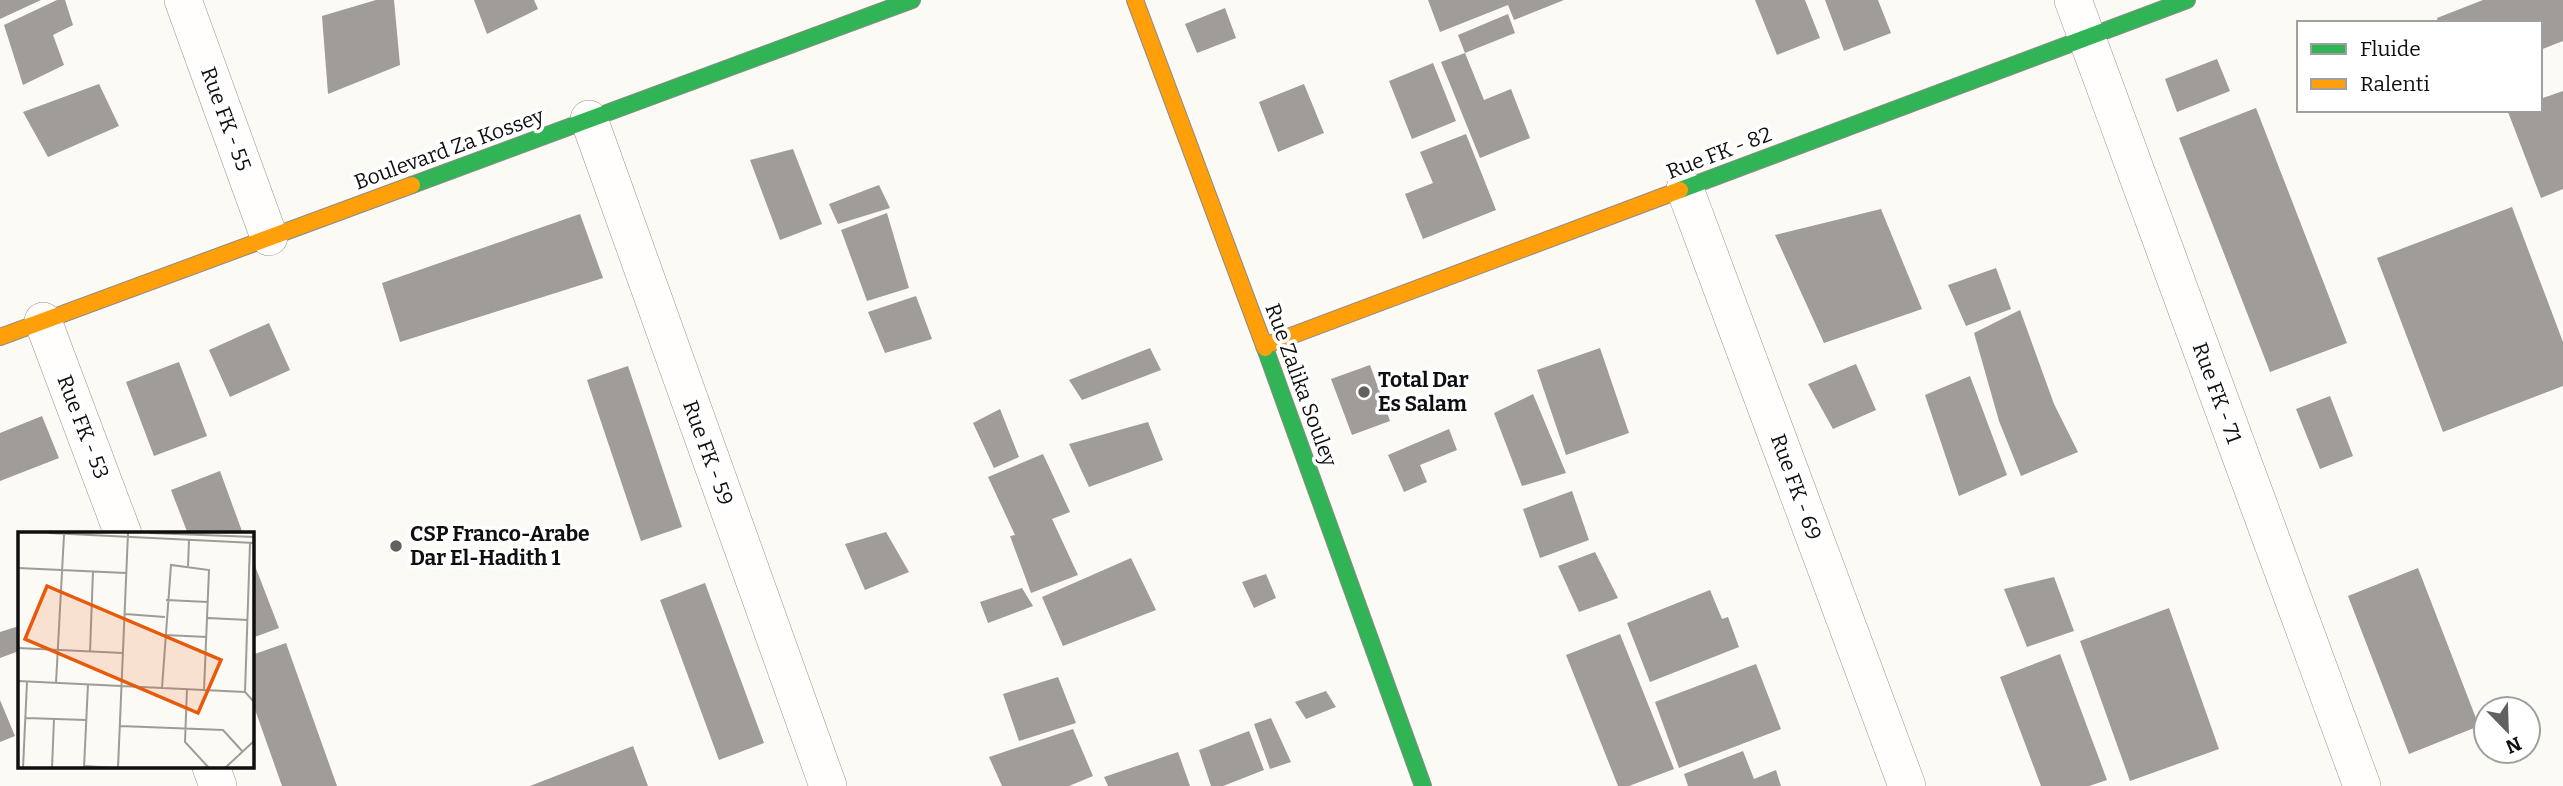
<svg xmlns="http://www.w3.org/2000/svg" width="2563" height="786" font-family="Bitter,serif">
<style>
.building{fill:#9f9c99}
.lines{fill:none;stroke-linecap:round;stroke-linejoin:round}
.street-casing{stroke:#969592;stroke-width:38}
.fast-casing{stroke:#8c8b89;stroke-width:18}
.slow-casing{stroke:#8c8b89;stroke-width:18}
.street{stroke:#fffefd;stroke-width:37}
.fast{stroke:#30b455;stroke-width:16}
.slow{stroke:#ff9f0a;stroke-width:16}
.poi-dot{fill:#62615f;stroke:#fff;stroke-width:2.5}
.labels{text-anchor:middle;stroke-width:7;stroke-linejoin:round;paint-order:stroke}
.street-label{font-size:21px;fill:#0f0f0f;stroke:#fff}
.poi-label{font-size:21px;font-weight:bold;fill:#0f0f0f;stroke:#fff;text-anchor:start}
.inset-road{fill:none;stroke:#9d9c98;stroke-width:2}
.view{fill:#e8590c;fill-opacity:0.15;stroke:#e8590c;stroke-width:3.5}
.inset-edge{fill:none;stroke:#0f0f0f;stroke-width:3.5}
</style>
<rect width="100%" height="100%" fill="#fcfaf4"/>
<path class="building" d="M 0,0 L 41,0 L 0,19 Z
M 57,0 L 65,0 L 73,25 L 53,35 L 64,65 L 23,85 L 4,25 Z
M 376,0 L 394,0 L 400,65 L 328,94 L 322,16 Z
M 474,0 L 534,0 L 538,9 L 487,34 Z
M 1428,0 L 1564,0 L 1514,20 L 1508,5 L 1440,32 Z
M 1755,0 L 1805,0 L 1820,38 L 1777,55 Z
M 1825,0 L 1878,0 L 1891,33 L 1844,51 Z
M 2483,0 L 2563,0 L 2563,41 L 2540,50 L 2540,23 L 2438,23 L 2437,18 Z
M 1225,8 L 1236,38 L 1197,53 L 1185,24 Z
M 1508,14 L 1515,33 L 1465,53 L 1458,35 Z
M 1465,53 L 1484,100 L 1511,89 L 1530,138 L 1480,158 L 1441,62 Z
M 2217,59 L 2230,91 L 2177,112 L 2165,79 Z
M 1433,63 L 1456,121 L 1412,139 L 1389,81 Z
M 99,84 L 119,126 L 48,157 L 23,112 Z
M 1304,84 L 1324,133 L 1278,152 L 1259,102 Z
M 2563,91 L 2563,189 L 2541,198 L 2508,112 L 2540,110 L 2540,99 Z
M 2256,108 L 2347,343 L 2270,372 L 2179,138 Z
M 1466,134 L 1496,210 L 1423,239 L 1405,194 L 1433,183 L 1420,152 Z
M 793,149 L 822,224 L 780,240 L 750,160 Z
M 879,185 L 890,208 L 838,224 L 829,204 Z
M 2512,207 L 2563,342 L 2563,386 L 2443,432 L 2377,258 Z
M 1881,209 L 1922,309 L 1824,343 L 1775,235 Z
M 887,213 L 909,288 L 867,301 L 841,230 Z
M 580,214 L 603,278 L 400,342 L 382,283 Z
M 1996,268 L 2011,309 L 1966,326 L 1948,285 Z
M 916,296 L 932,339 L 885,353 L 868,312 Z
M 2020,310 L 2054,404 L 2078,452 L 2021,476 L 1999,421 L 1974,333 Z
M 269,323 L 290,370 L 230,397 L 209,350 Z
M 1150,348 L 1161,370 L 1082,400 L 1069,380 Z
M 1600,348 L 1629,433 L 1566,455 L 1537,370 Z
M 179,362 L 207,436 L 154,456 L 126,382 Z
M 1856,364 L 1876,410 L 1833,429 L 1808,384 Z
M 1370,365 L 1390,421 L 1352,435 L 1331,379 Z
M 628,366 L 682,527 L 641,541 L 587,380 Z
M 1970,376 L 2007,475 L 1959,496 L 1925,395 Z
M 1533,394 L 1566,473 L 1522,486 L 1494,413 Z
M 2330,396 L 2353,456 L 2320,469 L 2296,409 Z
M 1000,409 L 1019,457 L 994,468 L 973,423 Z
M 42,416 L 59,458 L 0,481 L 0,433 Z
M 1148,422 L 1163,460 L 1089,487 L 1069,444 Z
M 1449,429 L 1457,450 L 1420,465 L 1427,482 L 1404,492 L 1388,455 Z
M 1043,454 L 1070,512 L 1052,519 L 1078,575 L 1031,593 L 1010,536 L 1015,535 L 988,477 Z
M 220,471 L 243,534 L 188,534 L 171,490 Z
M 1572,491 L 1589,540 L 1540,558 L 1523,509 Z
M 886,532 L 909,572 L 865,590 L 845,544 Z
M 1595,552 L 1618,598 L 1579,612 L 1558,566 Z
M 252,558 L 279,628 L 252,638 Z
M 1131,558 L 1156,610 L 1063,646 L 1042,597 Z
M 2418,568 L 2479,726 L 2409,754 L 2348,596 Z
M 1266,574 L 1276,598 L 1254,608 L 1242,582 Z
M 2054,577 L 2074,631 L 2027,647 L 2004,589 Z
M 705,583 L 764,743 L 719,760 L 660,600 Z
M 1022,588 L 1033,606 L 988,623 L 980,602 Z
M 1710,590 L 1722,619 L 1728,617 L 1739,647 L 1650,682 L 1627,623 Z
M 2169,608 L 2219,749 L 2130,781 L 2080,641 Z
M 19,626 L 19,651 L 0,658 L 0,632 Z
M 1620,634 L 1674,769 L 1629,786 L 1618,786 L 1566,655 Z
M 286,643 L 337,786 L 282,786 L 252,701 L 252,655 Z
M 2060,654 L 2107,780 L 2089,786 L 2041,786 L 2000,677 Z
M 1756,664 L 1781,729 L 1679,768 L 1655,702 Z
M 1058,677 L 1076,723 L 1019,741 L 1003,694 Z
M 1326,691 L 1336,707 L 1306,719 L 1295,702 Z
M 0,700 L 15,736 L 0,742 Z
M 1271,718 L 1291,762 L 1270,769 L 1254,724 Z
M 1073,729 L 1093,776 L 1069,786 L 1002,786 L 989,757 Z
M 1249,731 L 1264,770 L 1223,786 L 1211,786 L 1199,750 Z
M 633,746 L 648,786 L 530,786 Z
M 1743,751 L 1754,779 L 1776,770 L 1781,786 L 1688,786 L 1684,774 Z
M 1178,752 L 1190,786 L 1108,786 L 1104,777 Z"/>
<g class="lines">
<g class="street-casing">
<path id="street" d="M 183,0 L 269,237
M 2073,0 L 2362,786
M 589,119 L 828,786
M 1685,189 L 1907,786
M 43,321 L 123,534
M 211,767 L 218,786"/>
</g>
<g class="fast-casing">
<path id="fast" d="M 412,185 L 912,0
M 1680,190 L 2187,0
M 1265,348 L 1423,786"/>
</g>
<g class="slow-casing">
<path id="slow" d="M 1135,0 L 1265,348
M 0,337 L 412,185
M 1264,346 L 1680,190"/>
</g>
<use href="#street" class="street"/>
<use href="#fast" class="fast"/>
<use href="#slow" class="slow"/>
</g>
<g class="poi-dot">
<circle cx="1364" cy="392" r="7"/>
<circle cx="396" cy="546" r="7"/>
</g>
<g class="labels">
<g class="street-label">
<text transform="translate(226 119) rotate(70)" y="7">Rue FK - 55</text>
<text transform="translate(449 149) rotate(-20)" y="7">Boulevard Za Kossey</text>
<text transform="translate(1719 153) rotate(-21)" y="7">Rue FK - 82</text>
<text transform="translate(1301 385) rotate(70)" y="7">Rue Zalika Souley</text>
<text transform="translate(2217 393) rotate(70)" y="7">Rue FK - 71</text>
<text transform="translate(83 427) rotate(69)" y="7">Rue FK - 53</text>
<text transform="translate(708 453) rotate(70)" y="7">Rue FK - 59</text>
<text transform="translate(1796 487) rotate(70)" y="7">Rue FK - 69</text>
</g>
<g class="poi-label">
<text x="1378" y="387">Total Dar<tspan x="1378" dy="24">Es Salam</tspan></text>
<text x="410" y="541">CSP Franco-Arabe<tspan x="410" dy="24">Dar El-Hadith 1</tspan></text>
</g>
</g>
<g transform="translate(18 532)">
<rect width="236" height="236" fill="#fcfaf4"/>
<path class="inset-road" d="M 31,1 L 237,11M 132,1 L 237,5M 232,11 L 227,160 L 237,171M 170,34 L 171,8M 0,36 L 108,41M 148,68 L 190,70M 107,82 L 147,85M 190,86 L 230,88M 147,103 L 189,105M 0,116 L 105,121M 72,120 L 75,39M 0,149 L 227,160M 38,151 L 46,3M 144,156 L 153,33 L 191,38 L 186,158M 169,157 L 167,210 L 191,236M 8,186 L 68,188M 102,194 L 205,198 L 225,220M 66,234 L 94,236M 5,236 L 9,150M 34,236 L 36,187M 66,236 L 70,152M 100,236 L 110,1M 207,236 L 237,208"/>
<path class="view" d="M 29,54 L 203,128 L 180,181 L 7,107 Z"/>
<rect width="236" height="236" class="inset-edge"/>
</g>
<rect x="2297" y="21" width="245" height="91" fill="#ffffff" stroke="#9f9f9f" stroke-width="2"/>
<rect x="2311" y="44" width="35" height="10" fill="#30b455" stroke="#9f9f9f" stroke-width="2"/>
<text x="2360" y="56" font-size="21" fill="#0f0f0f">Fluide</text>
<rect x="2311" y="79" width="35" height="10" fill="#ff9f0a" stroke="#9f9f9f" stroke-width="2"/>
<text x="2360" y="91" font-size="21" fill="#0f0f0f">Ralenti</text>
<g transform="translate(2507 730) rotate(157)"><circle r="33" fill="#ffffff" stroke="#9f9f9f" stroke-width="2"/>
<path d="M0-5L12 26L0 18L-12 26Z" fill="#62615f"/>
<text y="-10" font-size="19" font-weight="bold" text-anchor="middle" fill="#0f0f0f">N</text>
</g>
</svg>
